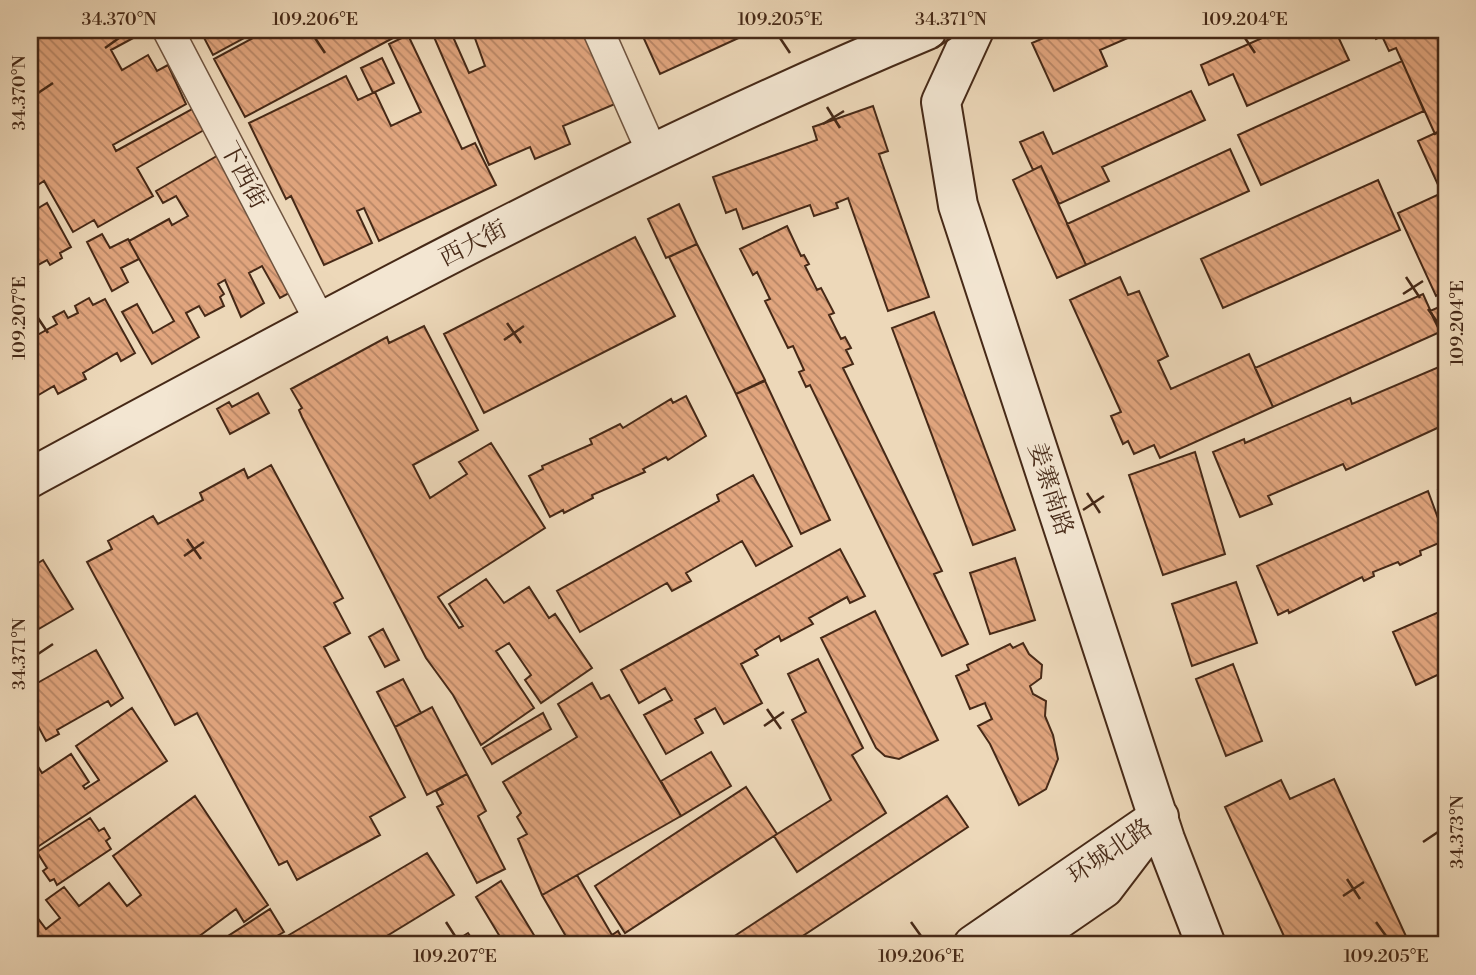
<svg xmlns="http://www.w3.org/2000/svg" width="1476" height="975" font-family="'Libre Bodoni','Noto Serif SC',serif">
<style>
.building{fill:url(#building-back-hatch);stroke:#462917;stroke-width:2}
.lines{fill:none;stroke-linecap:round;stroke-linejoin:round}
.street-casing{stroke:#705540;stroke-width:33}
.secondary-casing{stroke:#462917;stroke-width:42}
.street{stroke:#f3e6d2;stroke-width:30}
.secondary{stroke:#f3e6d2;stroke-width:38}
.ticks{fill:none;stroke:#462917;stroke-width:2.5}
.labels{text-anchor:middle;stroke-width:5;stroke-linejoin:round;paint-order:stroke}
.street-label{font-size:24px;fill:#462917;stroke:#f3e6d2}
.neatline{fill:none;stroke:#462917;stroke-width:2.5}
.ticks-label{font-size:18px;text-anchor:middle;fill:#462917}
</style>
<defs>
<pattern id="building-back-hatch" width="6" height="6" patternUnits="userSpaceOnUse" patternTransform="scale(1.75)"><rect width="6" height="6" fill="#e1a57e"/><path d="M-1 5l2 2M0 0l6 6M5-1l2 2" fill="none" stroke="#b88666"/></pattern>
</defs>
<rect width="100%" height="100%" fill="#edd8b9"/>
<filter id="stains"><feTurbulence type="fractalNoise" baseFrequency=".00286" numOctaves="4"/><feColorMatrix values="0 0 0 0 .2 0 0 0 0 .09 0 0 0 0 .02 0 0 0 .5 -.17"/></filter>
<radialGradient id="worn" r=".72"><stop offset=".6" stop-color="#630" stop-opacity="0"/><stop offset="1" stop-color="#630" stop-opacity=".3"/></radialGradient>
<path class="building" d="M 30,30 L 148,30 L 111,50 L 122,70 L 148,55 L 157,71 L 168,65 L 186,104 L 113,145 L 116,151 L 192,109 L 204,130 L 137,168 L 153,196 L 98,227 L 94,220 L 73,232 L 44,181 L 30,190 Z
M 200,30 L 259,30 L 213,55 Z
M 268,30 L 408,30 L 245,117 L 214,59 Z
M 431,30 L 450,30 L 469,73 L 485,66 L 472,30 L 583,30 L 615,104 L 563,126 L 570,144 L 535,159 L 530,147 L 489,165 Z
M 640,30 L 756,30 L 660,74 Z
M 1062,30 L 1146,30 L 1100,50 L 1107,66 L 1054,91 L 1032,43 Z
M 1280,30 L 1335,30 L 1349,60 L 1247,106 L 1233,74 L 1209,85 L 1201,65 Z
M 1372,30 L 1440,30 L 1446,44 L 1446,128 L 1435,134 L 1396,48 L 1389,51 L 1382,36 L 1376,39 Z
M 408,35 L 462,149 L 475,143 L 496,185 L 379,241 L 364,208 L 357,211 L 372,243 L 324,265 L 291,196 L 286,199 L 249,123 L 346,76 L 358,100 L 375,92 L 391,126 L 421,112 L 389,44 Z
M 382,58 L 394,83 L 373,93 L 361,68 Z
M 1402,61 L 1424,111 L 1261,185 L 1238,135 Z
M 1191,91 L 1205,120 L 1102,167 L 1109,181 L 1059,204 L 1041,166 L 1033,170 L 1020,142 L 1043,132 L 1053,154 Z
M 873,106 L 888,151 L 879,154 L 929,297 L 888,311 L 848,198 L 836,203 L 838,208 L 814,216 L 810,205 L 743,229 L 736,209 L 726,213 L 713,177 L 817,140 L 813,127 Z
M 1446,128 L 1446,184 L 1439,187 L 1418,141 Z
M 1230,149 L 1249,191 L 1086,265 L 1067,224 Z
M 222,153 L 302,286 L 280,298 L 262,266 L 249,273 L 264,303 L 241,317 L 225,280 L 218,284 L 224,294 L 220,297 L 224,306 L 205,316 L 199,306 L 186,313 L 199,337 L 152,364 L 122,312 L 137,304 L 153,333 L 174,321 L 129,241 L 169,219 L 172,225 L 188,216 L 176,196 L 163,203 L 156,191 Z
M 1041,166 L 1086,265 L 1057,278 L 1013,180 Z
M 1378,180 L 1400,230 L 1223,308 L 1201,259 Z
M 1446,191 L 1446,291 L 1436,296 L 1398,213 Z
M 47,203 L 71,247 L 60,253 L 62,258 L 50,265 L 47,260 L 36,266 L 38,271 L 30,275 L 30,213 Z
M 679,204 L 697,244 L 666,258 L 648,219 Z
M 787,226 L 801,256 L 804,255 L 809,264 L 805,266 L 817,290 L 821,288 L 834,313 L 829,315 L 841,339 L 845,337 L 851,348 L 846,350 L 853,364 L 843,368 L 942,571 L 934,574 L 968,644 L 942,656 L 810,385 L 806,387 L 799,372 L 804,370 L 793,346 L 788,348 L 765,301 L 770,299 L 757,272 L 753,275 L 740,249 Z
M 102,234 L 110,248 L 128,239 L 139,259 L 121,268 L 128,282 L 112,291 L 87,242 Z
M 635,237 L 675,316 L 484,413 L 444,334 Z
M 697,244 L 765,380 L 736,394 L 669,257 Z
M 1120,277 L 1128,295 L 1139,291 L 1168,356 L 1158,361 L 1171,389 L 1249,354 L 1273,407 L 1160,458 L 1154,445 L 1134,454 L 1128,441 L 1123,444 L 1111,416 L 1121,412 L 1070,300 Z
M 1423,294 L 1440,332 L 1273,407 L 1255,368 Z
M 89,298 L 93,305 L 105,299 L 135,353 L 121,361 L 117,353 L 83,373 L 86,379 L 58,394 L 54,386 L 30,400 L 34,407 L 30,409 L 30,339 L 57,324 L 53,317 L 64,311 L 68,318 L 78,313 L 75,306 Z
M 1446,304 L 1446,329 L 1440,332 L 1430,311 Z
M 934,312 L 1015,530 L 973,545 L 892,328 Z
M 424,326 L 478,430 L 413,465 L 430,498 L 467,474 L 459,462 L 491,443 L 545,528 L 438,597 L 459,628 L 463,626 L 449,604 L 486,579 L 504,603 L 529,587 L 549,618 L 555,614 L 592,668 L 541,703 L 525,680 L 531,675 L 509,643 L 496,651 L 534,708 L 481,745 L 453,695 L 426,658 L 302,417 L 299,410 L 302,408 L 291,389 L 387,337 L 389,343 Z
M 1446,364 L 1446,424 L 1346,470 L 1343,464 L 1268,496 L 1272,504 L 1240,517 L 1213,452 L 1244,439 L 1245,443 L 1350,398 L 1352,404 Z
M 765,381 L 830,520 L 801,534 L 736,394 Z
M 258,393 L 269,413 L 230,434 L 217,409 L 229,402 L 232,407 Z
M 686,396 L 706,436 L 668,460 L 666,457 L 643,469 L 645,472 L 592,495 L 593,498 L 564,513 L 563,510 L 550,517 L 529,476 L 543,469 L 542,466 L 592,444 L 590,439 L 620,424 L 623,428 L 671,399 L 673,403 Z
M 1195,452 L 1225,554 L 1163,575 L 1129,475 Z
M 271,465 L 343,598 L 334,603 L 350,633 L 324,647 L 405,797 L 370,817 L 380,835 L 297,880 L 287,861 L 279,865 L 197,713 L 175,725 L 87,562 L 112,549 L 108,541 L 153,516 L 158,524 L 203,500 L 200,493 L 244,469 L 248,478 Z
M 753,475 L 792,546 L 756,566 L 742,541 L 686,573 L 691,581 L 672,591 L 667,583 L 580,632 L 557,591 L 719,501 L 717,495 Z
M 1446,486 L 1446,510 L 1438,490 Z
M 1428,491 L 1446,540 L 1420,551 L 1421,555 L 1400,565 L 1398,562 L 1373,572 L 1374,576 L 1364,581 L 1362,577 L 1289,613 L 1288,610 L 1278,615 L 1257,566 Z
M 840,549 L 865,596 L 850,603 L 847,597 L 809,618 L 813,624 L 781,641 L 779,636 L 755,650 L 758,655 L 741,664 L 762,703 L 724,724 L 715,708 L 695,719 L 703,733 L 666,754 L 644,715 L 672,700 L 665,688 L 639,703 L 621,670 Z
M 34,556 L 38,563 L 43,560 L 73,609 L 30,634 L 30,558 Z
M 1015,558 L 1035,620 L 990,634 L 970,573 Z
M 1236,582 L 1257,643 L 1192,666 L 1172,604 Z
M 1446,609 L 1446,671 L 1416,685 L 1393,632 Z
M 875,611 L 938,740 L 899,759 L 885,756 L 876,748 L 821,638 Z
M 383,629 L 399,660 L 385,667 L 369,637 Z
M 1023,643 L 1029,654 L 1042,665 L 1041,678 L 1030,686 L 1033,694 L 1046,701 L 1045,716 L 1053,735 L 1058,759 L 1046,789 L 1019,805 L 990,744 L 978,726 L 992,719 L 986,706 L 985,703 L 970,709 L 956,676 L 969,670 L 967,665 L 1010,644 L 1013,648 Z
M 96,650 L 123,698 L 111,706 L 108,701 L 57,730 L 59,734 L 46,741 L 30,711 L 32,686 Z
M 818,659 L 863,748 L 852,755 L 886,813 L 797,872 L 774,836 L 831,800 L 792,720 L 806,712 L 788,674 Z
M 1233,664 L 1262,741 L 1226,756 L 1196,679 Z
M 403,679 L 421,713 L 395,727 L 377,692 Z
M 592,683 L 601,699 L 609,695 L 681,816 L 542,895 L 518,839 L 527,834 L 517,817 L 521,813 L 503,782 L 577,737 L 558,704 Z
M 432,707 L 467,774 L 427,795 L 395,727 Z
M 132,708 L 167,761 L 30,852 L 30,770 L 37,765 L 42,773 L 71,754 L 89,782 L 83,786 L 85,789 L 99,780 L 76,746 Z
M 543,713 L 551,729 L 492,764 L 483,748 Z
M 711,752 L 731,786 L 681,816 L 661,781 Z
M 467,774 L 486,811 L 478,816 L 505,869 L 477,883 L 437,807 L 443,804 L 436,791 Z
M 1334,779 L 1410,945 L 1288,945 L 1225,807 L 1281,780 L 1290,799 Z
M 746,787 L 777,834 L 625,933 L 595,886 Z
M 195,796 L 268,905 L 244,922 L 236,909 L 194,940 L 196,942 L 193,945 L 30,945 L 30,908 L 46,929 L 60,918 L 46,900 L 64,887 L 79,906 L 109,883 L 127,906 L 141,895 L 113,856 Z
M 947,796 L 968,827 L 789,945 L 721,945 Z
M 90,818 L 99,831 L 104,828 L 110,838 L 106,841 L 111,849 L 57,885 L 54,879 L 50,881 L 43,871 L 47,868 L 37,852 Z
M 427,853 L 454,895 L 372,945 L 295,945 L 289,935 Z
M 577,875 L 612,935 L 618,931 L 626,945 L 571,945 L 542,895 Z
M 501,881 L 540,945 L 505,945 L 476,897 Z
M 270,909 L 284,932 L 261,945 L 214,945 Z
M 468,933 L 476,945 L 449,945 Z"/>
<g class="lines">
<g class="street-casing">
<path id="street" d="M 168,30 L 320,321
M 598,30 L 652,152"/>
</g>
<g class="secondary-casing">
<path id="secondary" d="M 974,30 L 941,102 L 958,205 L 1165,839 L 1206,945
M 30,478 C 324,319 618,159 927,30
M 1027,941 L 1104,888 L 1136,846
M 973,945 L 1159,817"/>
</g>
<use href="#street" class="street"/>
<use href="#secondary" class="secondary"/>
</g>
<path class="ticks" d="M 315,38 L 325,53M 780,38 L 790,53M 1245,38 L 1255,53M 105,48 L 119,38M 936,48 L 951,38M 38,93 L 53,83M 827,107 L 840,128M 823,124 L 844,111M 1406,277 L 1420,298M 1403,294 L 1423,281M 1428,309 L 1438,323M 38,318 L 48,333M 507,323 L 521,343M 504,340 L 524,326M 1087,493 L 1100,513M 1083,510 L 1104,496M 187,539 L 201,559M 184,556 L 204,542M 38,654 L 53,644M 767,709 L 781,729M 764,726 L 784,712M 1423,842 L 1438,832M 1347,879 L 1360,899M 1343,896 L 1364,882M 446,922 L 455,936M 911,922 L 921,936M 1376,922 L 1386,936"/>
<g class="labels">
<g class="street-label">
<text transform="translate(244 175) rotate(62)" y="8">下西街</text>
<text transform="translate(473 243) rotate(-27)" y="8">西大街</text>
<text transform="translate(1051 489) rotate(72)" y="8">姜寨南路</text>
<text transform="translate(1110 851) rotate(-34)" y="8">环城北路</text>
</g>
</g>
<rect width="1476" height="975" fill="none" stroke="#edd8b9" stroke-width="77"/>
<rect x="38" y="38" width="1400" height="898" class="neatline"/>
<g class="ticks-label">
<text x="119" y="25">34.370°N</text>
<text x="315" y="25">109.206°E</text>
<text x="780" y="25">109.205°E</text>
<text x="951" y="25">34.371°N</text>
<text x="1245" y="25">109.204°E</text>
<text transform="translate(19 93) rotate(-90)" y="6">34.370°N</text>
<text transform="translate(19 318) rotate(-90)" y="6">109.207°E</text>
<text transform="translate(1457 323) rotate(-90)" y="6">109.204°E</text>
<text transform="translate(19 654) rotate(-90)" y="6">34.371°N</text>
<text transform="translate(1457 832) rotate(-90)" y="6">34.373°N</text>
<text x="455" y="962">109.207°E</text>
<text x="921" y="962">109.206°E</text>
<text x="1386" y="962">109.205°E</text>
</g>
<rect width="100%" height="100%" filter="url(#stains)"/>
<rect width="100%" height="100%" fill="url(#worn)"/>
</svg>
